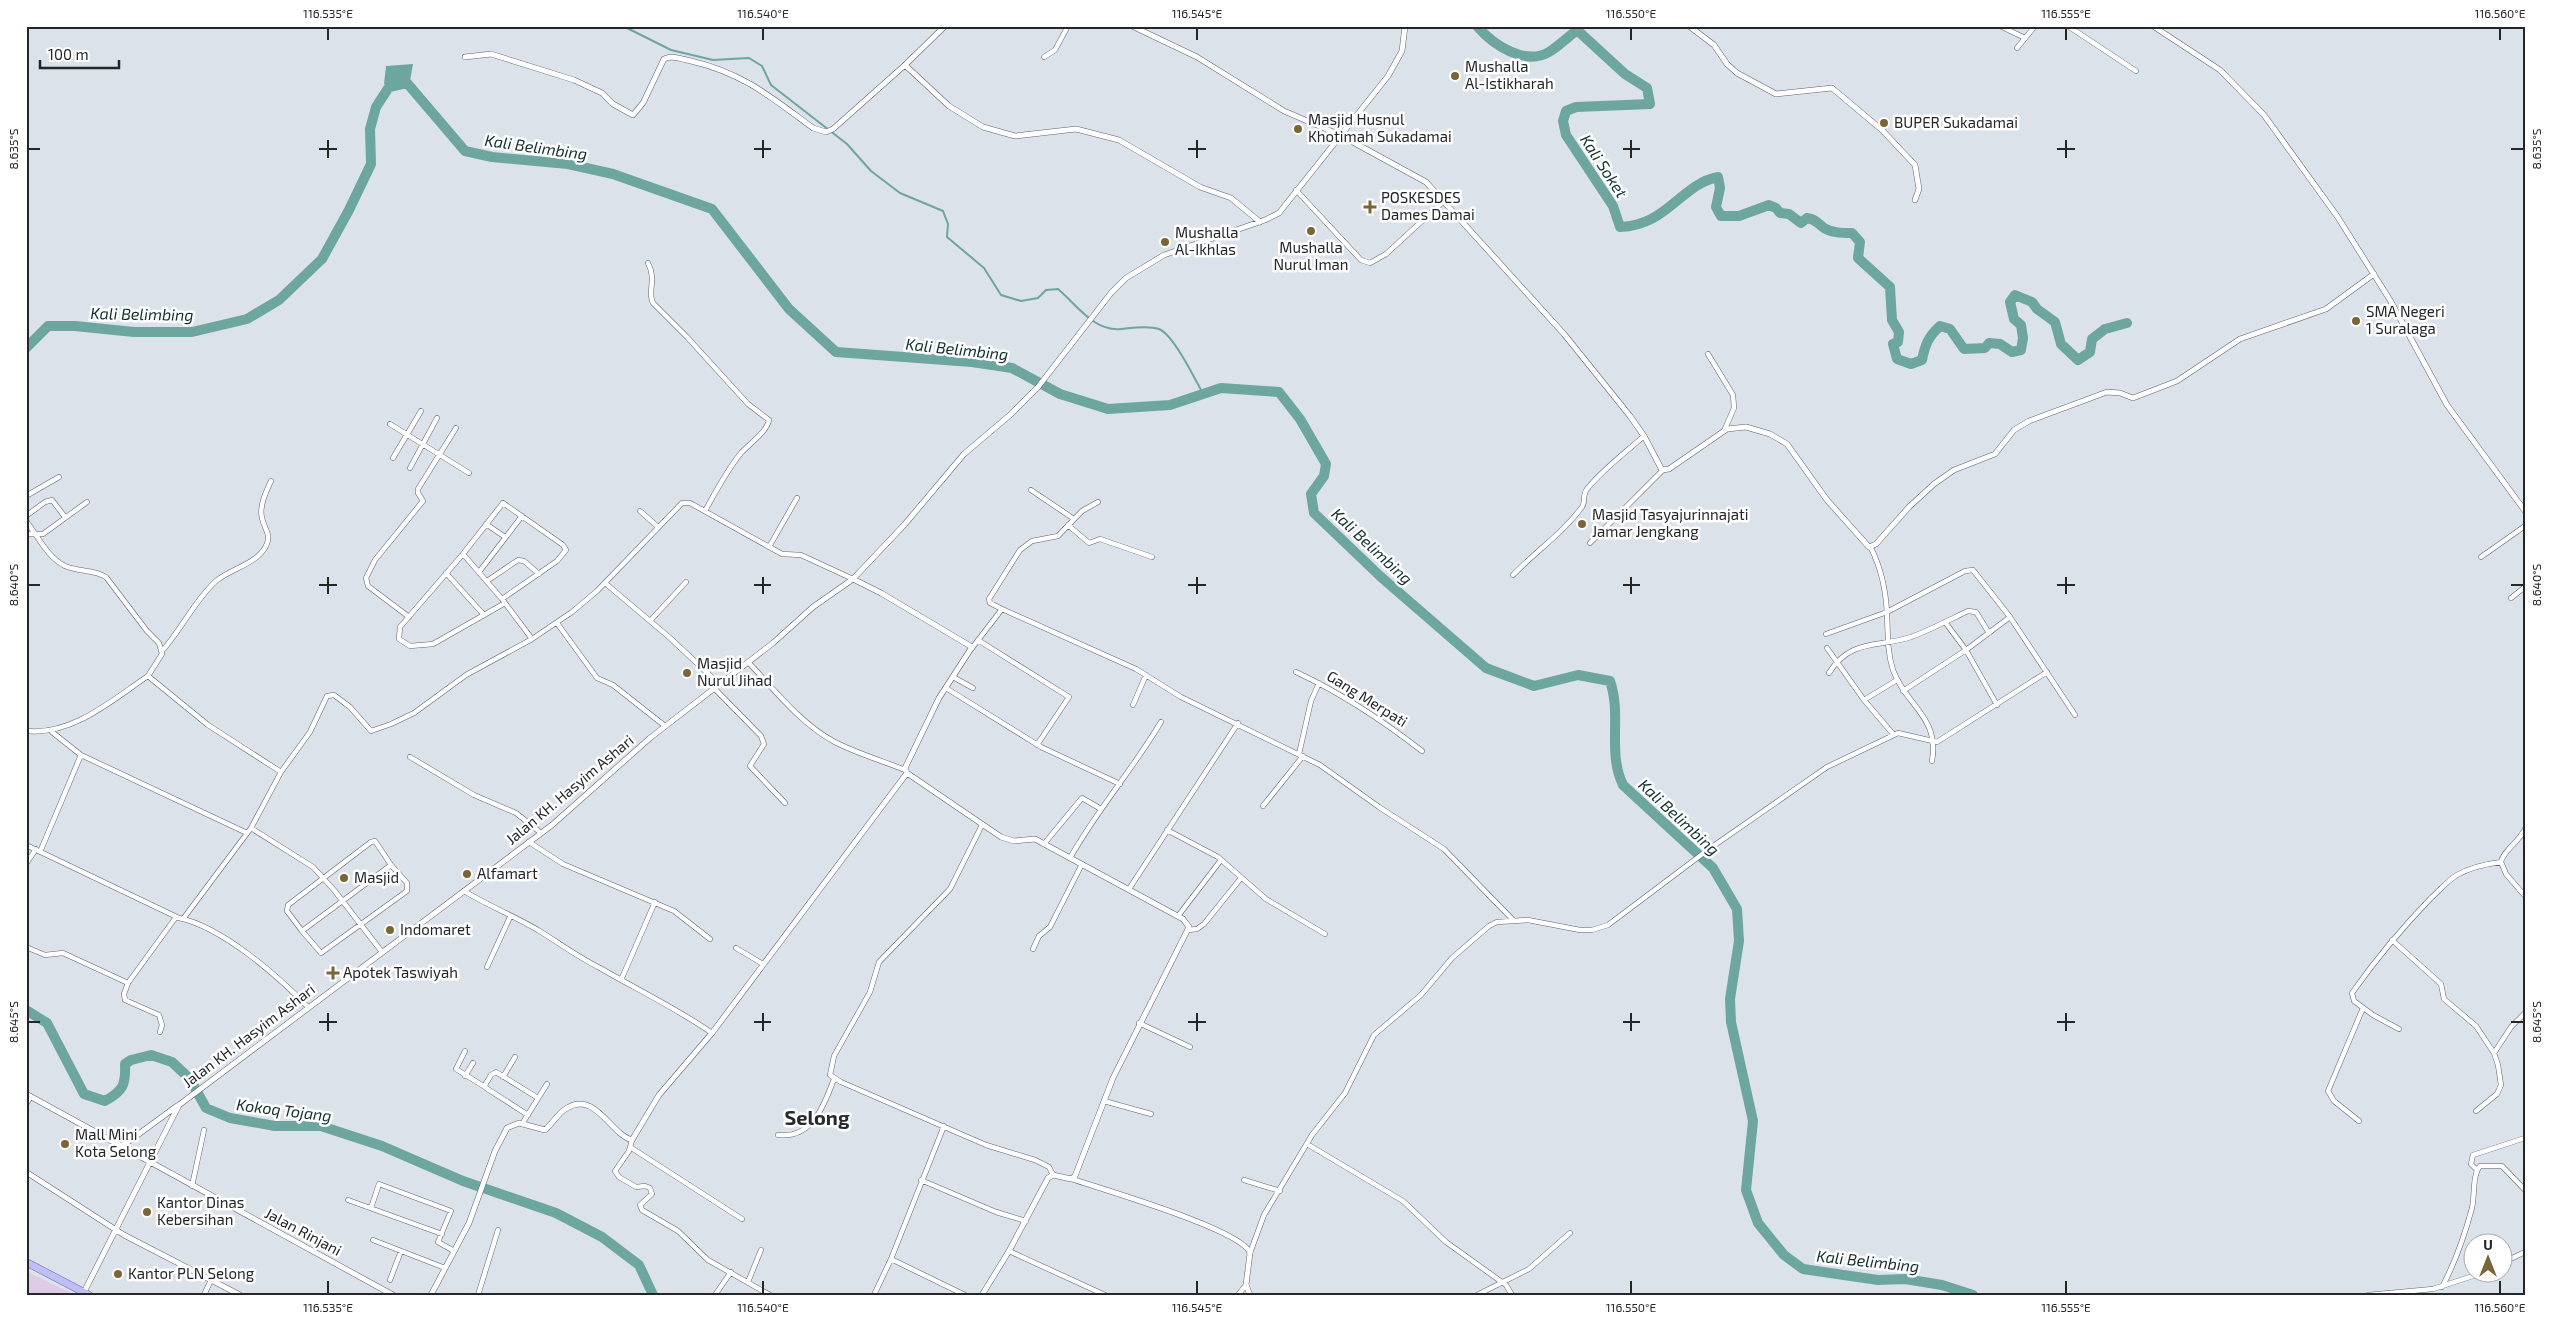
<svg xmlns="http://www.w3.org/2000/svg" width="2551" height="1321" font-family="'Exo 2',sans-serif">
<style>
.green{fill:#decbe6}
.water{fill:#6ca69e}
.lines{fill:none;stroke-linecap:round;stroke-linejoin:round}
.stream{stroke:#6ca69e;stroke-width:2}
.river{stroke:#6ca69e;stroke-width:10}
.minor-casing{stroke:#5f646a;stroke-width:5.5}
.tertiary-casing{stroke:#5f646a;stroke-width:6}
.primary-casing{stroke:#6d6cab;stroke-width:8}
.minor{stroke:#fff;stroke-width:4.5}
.tertiary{stroke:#fff;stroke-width:5}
.primary{stroke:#bfbef7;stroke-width:7}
.ticks{fill:none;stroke:#242628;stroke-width:2}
.poi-dot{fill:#7a6534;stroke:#fff;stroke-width:2}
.labels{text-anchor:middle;stroke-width:5;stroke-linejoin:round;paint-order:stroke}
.poi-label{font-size:15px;fill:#242628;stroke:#fff;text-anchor:start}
.street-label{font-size:15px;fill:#242628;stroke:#fff}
.water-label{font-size:16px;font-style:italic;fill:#12312d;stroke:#fff}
.district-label{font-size:20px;font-weight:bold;fill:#262a2f;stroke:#fff}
.neatline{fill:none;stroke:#242628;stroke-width:2}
.ticks-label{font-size:12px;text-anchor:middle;fill:#242628}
</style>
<rect width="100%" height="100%" fill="#dce2e9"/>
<path class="green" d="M 26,1271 L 72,1294 L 72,1295 L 26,1295 Z"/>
<path class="water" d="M 413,64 L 410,81 L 384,84 L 386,66 Z"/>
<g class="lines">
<path class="stream" d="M 623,26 L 671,50 L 713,60 L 749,58 L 762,66 L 771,85 L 847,144 L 871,171 L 900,193 L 943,211 L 948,224 L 947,237 L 984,268 L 1001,295 L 1021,301 L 1038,298 L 1046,290 L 1058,289 C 1076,304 1094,332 1121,329 C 1132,328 1147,325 1159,329 C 1174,335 1195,380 1204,395"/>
<path class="river" d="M 1477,26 C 1493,45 1525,66 1549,52 C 1559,46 1568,37 1577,30 L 1625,74 L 1647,88 L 1650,104 L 1576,107 L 1566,111 L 1563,121 L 1566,135 L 1613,206 L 1620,227 C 1667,226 1681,184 1718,177 L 1720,188 L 1716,207 L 1721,216 L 1739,216 L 1769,205 L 1776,208 L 1780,213 L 1789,214 L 1801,223 L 1807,218 C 1816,219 1817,223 1824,228 C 1832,233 1842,233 1852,233 L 1860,242 L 1858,258 L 1890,287 L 1892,320 L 1899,332 L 1898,342 L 1893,344 L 1897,359 L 1911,364 L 1922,360 C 1925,345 1928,337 1940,326 L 1950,329 L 1964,349 L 1985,348 L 1989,343 L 2000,344 L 2012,352 L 2021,350 L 2023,338 L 2021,325 L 2014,319 L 2010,302 L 2015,295 L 2032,302 L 2037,309 L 2055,322 L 2061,344 L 2078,360 L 2090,352 L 2092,339 L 2105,329 L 2127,323
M 26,348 L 48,326 L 75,326 L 134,332 L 192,332 L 247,319 L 279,300 L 322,259 L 349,210 L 371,164 L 370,129 L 376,107 L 389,87 L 407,83 L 465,151 L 492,157 L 568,164 L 613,174 L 712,209 L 789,309 L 836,352 L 972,362 L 1012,368 L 1060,394 L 1108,409 L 1170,405 L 1221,388 L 1279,392 L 1300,419 L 1326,464 L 1324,476 L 1311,494 L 1314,513 L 1381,577 L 1486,668 L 1534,686 L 1578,675 L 1610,681 C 1622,715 1607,752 1623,785 L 1713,868 L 1737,909 L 1739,941 L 1730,999 L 1731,1022 L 1753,1121 L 1746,1190 L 1758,1223 L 1784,1255 L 1803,1269 L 1878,1280 L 1905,1279 L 1942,1285 L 1973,1295
M 26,1010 L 47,1023 L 84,1094 L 105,1101 C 123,1091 126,1085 125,1064 L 131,1060 L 151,1055 L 172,1062 L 190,1079 L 206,1108 L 230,1118 L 275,1126 L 321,1126 L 382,1146 L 463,1181 L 556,1213 L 602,1237 L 639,1265 L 653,1295"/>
<g class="minor-casing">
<path id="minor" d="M 2000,26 L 2025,38
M 2068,26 L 2136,71
M 2017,48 L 2035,26
M 1044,57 L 1055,50 L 1068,26
M 1296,190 L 1361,260 L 1370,263 L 1386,254 L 1445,200
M 648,263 C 657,280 647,292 653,303 L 687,337 L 748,404 L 769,420 C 767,432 749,444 741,453 C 727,470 716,491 705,511
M 1708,354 L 1733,395 L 1734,408 L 1724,431
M 390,424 L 469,473
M 393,458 L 421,411
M 410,468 L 437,418
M 1031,490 L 1074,519
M 26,496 L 59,477
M 640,511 L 658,527
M 26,516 L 45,502 L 52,500 L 65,517
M 26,521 C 38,536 47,557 65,566 C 78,572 93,569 106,577 L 147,631 L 159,643 L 162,654 L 148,676
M 486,524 L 505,537
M 1068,525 L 1089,543 L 1100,539 L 1152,557
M 26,534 L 43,534 L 87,502
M 1590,543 L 1663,470
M 769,547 L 797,498
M 1871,548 C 1881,568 1886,591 1887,614 C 1888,633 1887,652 1893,670 C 1906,706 1940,717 1932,761
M 463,554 L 502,599 L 532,639
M 2481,557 L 2525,526
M 479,572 L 522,516
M 446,573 L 484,615
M 1513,575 C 1535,552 1563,533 1582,507 C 1586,501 1582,495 1587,489 C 1603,469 1625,453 1644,436
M 487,581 L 518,560 L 524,561 L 539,574
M 605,583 L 669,637 L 719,684
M 2511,598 L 2525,587
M 502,599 L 557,561 L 566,550 L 563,545 L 503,503 L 463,554 L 400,627 L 399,639 L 410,646 L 433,644 L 505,603
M 1002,609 L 990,603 L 989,599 L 1020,550 L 1032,541 L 1058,536 L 1082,511 L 1098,502
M 409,617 L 368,586 L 366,578 L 375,560 L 423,501 L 418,493 L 418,489 L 456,428
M 650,621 L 686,582
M 1945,622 L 1966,650 L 1997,705
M 557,623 L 597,678 L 613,685 L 665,726
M 1826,634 L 1887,612 L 1965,571 L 1973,570 L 2010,617 L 2075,715
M 978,640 L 1069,697 L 1037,745
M 972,648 L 1002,609 L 1136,669 L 1181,697 L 1320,765 L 1379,807 L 1444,849 L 1513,920
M 1827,648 L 1864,700 L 1893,734
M 162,651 C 182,629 194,601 216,581 C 230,569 257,564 266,546 C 272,534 264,529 262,518 C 259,506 266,492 271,481
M 748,662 C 774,689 800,723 833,741 C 855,753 881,760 905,770
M 1296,672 C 1341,693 1382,720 1422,751
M 1829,673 C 1851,638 1878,648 1911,637 C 1930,630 1949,620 1968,611 L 1976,612 L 1989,633
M 953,677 L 973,688
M 714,688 L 761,736 L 764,744 L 750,766 L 785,803
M 946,688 L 1041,747 L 1120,784
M 1903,691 L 1966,650 L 2010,617
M 1864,700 L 1897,680
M 1133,705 L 1146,675
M 26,731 C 72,736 112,700 148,676 L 208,725 L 281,772
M 52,732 L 81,755 L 247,833
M 1299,754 L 1311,701 L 1319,683
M 410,757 L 474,795 L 516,813 L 541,833
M 1263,806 L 1303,756
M 982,825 L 950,889 L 879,962 L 870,992 L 834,1056 L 830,1075 L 841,1082 L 986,1145 L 1035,1160 L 1049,1167 L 1053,1175
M 251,828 L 313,867 L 334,890 L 382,952
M 2525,829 C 2519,842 2503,851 2501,862 L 2506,874 L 2525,896
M 1167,830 L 1218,857 L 1266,899 L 1325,934
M 375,841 L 391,865 L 302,931 L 287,911 L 288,905 L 371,842 Z
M 529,842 L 563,864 L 674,911 L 710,939
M 1044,844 L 1082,798 L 1101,809
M 26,845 L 179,918 C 222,927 277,975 308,1007
M 40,852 L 81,755
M 1070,858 C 1097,810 1133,769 1161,722
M 26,864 L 36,849
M 1129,889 L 1238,723
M 464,891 C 489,906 514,916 538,930 C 559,943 578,957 600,968 C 638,990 676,1008 712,1033
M 1178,916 L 1221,860
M 183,919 L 251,828 L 281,772 L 310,732 L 327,696 L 334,695 L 350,707 L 371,731 L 391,724 L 414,713 L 466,675 L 532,639 L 572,612 L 597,591 L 682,503 L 690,503 L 782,554 L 801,555 L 853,579
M 1188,930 L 1197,929 L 1204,924 L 1241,878
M 302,931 L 321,953 L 407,891 L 407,883 L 391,865
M 2392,940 L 2441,984 L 2444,999 L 2476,1026 L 2494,1053 L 2498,1065 L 2501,1085 L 2497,1094 L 2476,1111
M 26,947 L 45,955 L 63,953 L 128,983 L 176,917
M 736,948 L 763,964
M 1033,949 L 1039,936 L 1050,927 L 1082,864
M 487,967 L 510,917
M 621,980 L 655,902
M 128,983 L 124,994 L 125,1000 L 159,1015 L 162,1025 L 160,1032
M 1139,1023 L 1190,1047
M 2399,1029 L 2373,1015 L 2354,1001 L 2352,993 C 2376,959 2402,928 2431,898 C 2439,891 2447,881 2457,875 C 2471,867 2485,864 2501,862
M 465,1051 L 456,1069 L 485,1087
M 2494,1053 L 2511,1027 L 2525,1013
M 465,1076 L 473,1063
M 503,1077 L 515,1057
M 1104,1101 L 1151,1114
M 528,1115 L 486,1088 L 485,1085 L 491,1075 L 496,1072 L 538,1098
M 2359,1121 L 2334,1101 L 2328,1091 L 2363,1008
M 522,1124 L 547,1084
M 778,1135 C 812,1139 824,1106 834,1079
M 632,1140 L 629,1151 L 615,1171 L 619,1177 L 636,1187 L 645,1186 L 650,1188 L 652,1194 L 640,1205 L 642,1210 L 678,1231 L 708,1260 L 770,1295
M 1307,1144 L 1403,1201 L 1446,1242 L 1506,1285 L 1512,1295
M 630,1147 L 742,1219
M 2477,1170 L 2471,1164 L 2473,1155 L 2525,1138
M 921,1180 L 996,1212 L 1026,1221
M 1244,1180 L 1280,1191
M 192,1186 L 204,1130
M 348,1200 L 442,1234
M 371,1208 L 379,1184 L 451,1211 L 438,1242 L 454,1251
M 373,1240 L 445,1268
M 1009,1251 L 1105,1295
M 1250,1253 L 1264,1215 L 1312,1135 L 1345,1093 L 1374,1035 L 1421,995 L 1452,958 L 1489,926 L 1497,922 L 1528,920 L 1580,930 L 1592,930 L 1608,925 L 1709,849 L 1827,767 L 1898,733 L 1937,742 L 2047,672
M 891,1259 L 965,1295
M 2504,1262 L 2525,1252
M 390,1280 L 401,1251
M 748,1282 L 761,1250
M 2442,1287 C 2455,1263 2465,1234 2472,1208 C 2475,1195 2472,1176 2480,1166 L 2502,1166 L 2525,1190
M 204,1295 L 211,1280
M 478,1295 L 498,1230
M 715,1295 L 731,1272
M 874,1295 L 891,1259 L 944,1126
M 1238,1295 L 1246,1285
M 1477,1295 L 1529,1269 L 1570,1233
M 2368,1295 L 2433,1289 L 2479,1274"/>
</g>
<g class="tertiary-casing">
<path id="tertiary" d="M 1132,26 L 1197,57 L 1284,111 L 1340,135 L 1426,182 L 1564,334 L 1630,416 L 1644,436 L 1662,470 L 1669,469 L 1727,429 L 1746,427 L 1770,434 L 1787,444 L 1827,500 L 1869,547 L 1876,544 L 1909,507 L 1934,484 L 1954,470 L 1995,454 L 2014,430 L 2029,421 L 2107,392 L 2120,393 L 2133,398 L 2177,381 L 2240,339 L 2326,309 L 2374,274
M 1689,26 L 1714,45 L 1727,64 L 1737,73 L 1776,94 L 1832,88 L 1882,130 L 1915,165 L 1919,189 L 1915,200
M 2153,26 L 2220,70 L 2264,115 L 2337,216 L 2390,300 L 2447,405 L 2525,511
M 465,57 L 491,54 L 574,80 L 602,93 L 613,104 L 633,115 L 643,103 L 664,59 C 672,55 682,59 691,61 C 743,73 771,97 813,128 L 826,132 L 833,129 L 905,65 L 949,106 L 983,127 L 1015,136 L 1076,129 L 1119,140 L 1200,187 L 1231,198 L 1260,222
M 905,65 L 945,26
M 853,579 L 881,593 L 972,647 L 939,698 L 905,768 L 907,773 L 1001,837 L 1014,841 L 1035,839 L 1183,919 L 1189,927 L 1113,1078 L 1075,1176 L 1071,1179 L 1053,1175 L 1048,1178 L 1009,1251 L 982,1295
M 26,1094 L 393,1295
M 26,1104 L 30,1097
M 121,1147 L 177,1106
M 26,1172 L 124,1235 L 240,1295
M 1072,1179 C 1101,1189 1243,1230 1250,1253 L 1246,1285 L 1250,1295
M 83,1294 L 179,1105 L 552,825 L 650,738 L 773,643 L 813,607 L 853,579 L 905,524 L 964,454 L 1010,415 L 1038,387 L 1111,293 L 1126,278 L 1164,255 L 1265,220 L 1279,213 L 1388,76 L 1402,51 L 1405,26
M 431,1295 L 469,1223 L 495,1151 L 507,1128 L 519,1123 L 545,1130 C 553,1123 558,1113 567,1108 C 596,1091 610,1134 632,1140 L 659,1095 L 712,1033 L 907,773"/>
</g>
<g class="primary-casing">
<path id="primary" d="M 26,1262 L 89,1295"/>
</g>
<use href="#minor" class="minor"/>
<use href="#tertiary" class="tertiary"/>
<use href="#primary" class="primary"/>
</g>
<path class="ticks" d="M 328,28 L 328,40M 763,28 L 763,40M 1197,28 L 1197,40M 1631,28 L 1631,40M 2066,28 L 2066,40M 2500,28 L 2500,40M 328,140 L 328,158M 763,140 L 763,158M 1197,140 L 1197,158M 1631,140 L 1631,158M 2066,140 L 2066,158M 28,149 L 40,149M 319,149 L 337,149M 754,149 L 771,149M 1188,149 L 1206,149M 1623,149 L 1640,149M 2057,149 L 2075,149M 2511,149 L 2524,149M 328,577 L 328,594M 763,577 L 763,594M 1197,577 L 1197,594M 1631,577 L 1631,594M 2066,577 L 2066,594M 28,585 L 40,585M 319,585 L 337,585M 754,585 L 771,585M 1188,585 L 1206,585M 1623,585 L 1640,585M 2057,585 L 2075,585M 2511,585 L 2524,585M 328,1013 L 328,1031M 763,1013 L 763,1031M 1197,1013 L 1197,1031M 1631,1013 L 1631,1031M 2066,1013 L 2066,1031M 28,1022 L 40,1022M 319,1022 L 337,1022M 754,1022 L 771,1022M 1188,1022 L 1206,1022M 1623,1022 L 1640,1022M 2057,1022 L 2075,1022M 2511,1022 L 2524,1022M 328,1281 L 328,1294M 763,1281 L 763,1294M 1197,1281 L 1197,1294M 1631,1281 L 1631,1294M 2066,1281 L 2066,1294M 2500,1281 L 2500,1294"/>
<g class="poi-dot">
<circle cx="1455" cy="76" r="5"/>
<circle cx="1884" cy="123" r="5"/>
<circle cx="1298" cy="129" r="5"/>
<path d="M1367.5 199.5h5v5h5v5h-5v5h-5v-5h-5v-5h5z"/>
<circle cx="1311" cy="231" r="5"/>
<circle cx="1165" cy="242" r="5"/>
<circle cx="2356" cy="321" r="5"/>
<circle cx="1582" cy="524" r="5"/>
<circle cx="687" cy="673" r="5"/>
<circle cx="467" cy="874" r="5"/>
<circle cx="344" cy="878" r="5"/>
<circle cx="390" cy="930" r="5"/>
<path d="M330.5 965.5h5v5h5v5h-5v5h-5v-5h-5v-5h5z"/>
<circle cx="65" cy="1144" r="5"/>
<circle cx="147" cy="1212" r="5"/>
<circle cx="118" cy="1274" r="5"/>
</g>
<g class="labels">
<g class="poi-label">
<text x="1465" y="72">Mushalla<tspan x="1465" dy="17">Al-Istikharah</tspan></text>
<text x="1308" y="125">Masjid Husnul<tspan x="1308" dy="17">Khotimah Sukadamai</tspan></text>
<text x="1894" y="128">BUPER Sukadamai</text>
<text x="1381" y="203">POSKESDES<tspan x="1381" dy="17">Dames Damai</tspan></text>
<text x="1175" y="238">Mushalla<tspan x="1175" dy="17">Al-Ikhlas</tspan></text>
<text x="1311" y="253" text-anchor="middle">Mushalla<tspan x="1311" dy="17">Nurul Iman</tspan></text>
<text x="2366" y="317">SMA Negeri<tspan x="2366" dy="17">1 Suralaga</tspan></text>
<text x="1592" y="520">Masjid Tasyajurinnajati<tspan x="1592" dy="17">Jamar Jengkang</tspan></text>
<text x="697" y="669">Masjid<tspan x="697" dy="17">Nurul Jihad</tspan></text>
<text x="477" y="879">Alfamart</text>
<text x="354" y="883">Masjid</text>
<text x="400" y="935">Indomaret</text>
<text x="343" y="978">Apotek Taswiyah</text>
<text x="75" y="1140">Mall Mini<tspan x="75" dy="17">Kota Selong</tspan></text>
<text x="157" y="1208">Kantor Dinas<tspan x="157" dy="17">Kebersihan</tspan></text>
<text x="128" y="1279">Kantor PLN Selong</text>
</g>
<g class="street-label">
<text transform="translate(1367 699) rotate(32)" y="5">Gang Merpati</text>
<text transform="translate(570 790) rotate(-40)" y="5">Jalan KH. Hasyim Ashari</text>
<text transform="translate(249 1036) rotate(-37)" y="5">Jalan KH. Hasyim Ashari</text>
<text transform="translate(303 1232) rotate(28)" y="5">Jalan Rinjani</text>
</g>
<g class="water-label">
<text transform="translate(536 147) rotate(8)" y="6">Kali Belimbing</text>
<text transform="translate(1604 166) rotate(57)" y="6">Kali Soket</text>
<text transform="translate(142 314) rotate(1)" y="6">Kali Belimbing</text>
<text transform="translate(957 349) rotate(6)" y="6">Kali Belimbing</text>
<text transform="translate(1372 546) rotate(43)" y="6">Kali Belimbing</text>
<text transform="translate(1679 817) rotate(43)" y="6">Kali Belimbing</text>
<text transform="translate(284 1110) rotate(7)" y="6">Kokoq Tojang</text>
<text transform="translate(1868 1261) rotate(6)" y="6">Kali Belimbing</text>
</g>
<g class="district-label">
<text x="817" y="1125">Selong</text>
</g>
</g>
<rect width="2551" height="1321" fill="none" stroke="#ffffff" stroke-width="55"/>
<g transform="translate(2488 1258)"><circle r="24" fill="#ffffff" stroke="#a7a8a9"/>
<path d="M0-4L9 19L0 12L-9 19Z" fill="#7a6534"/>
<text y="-8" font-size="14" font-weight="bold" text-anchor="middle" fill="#242628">U</text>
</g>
<path d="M40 60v8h79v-8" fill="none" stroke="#242628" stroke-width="2.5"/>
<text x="48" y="60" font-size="15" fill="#242628" stroke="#ffffff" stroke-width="4" paint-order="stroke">100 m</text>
<rect x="28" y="28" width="2496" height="1266" class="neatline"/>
<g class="ticks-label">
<text x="328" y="18">116.535°E</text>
<text x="763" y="18">116.540°E</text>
<text x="1197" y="18">116.545°E</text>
<text x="1631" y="18">116.550°E</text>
<text x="2066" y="18">116.555°E</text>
<text x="2500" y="18">116.560°E</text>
<text transform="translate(14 149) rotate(-90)" y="4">8.635°S</text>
<text transform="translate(2537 149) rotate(-90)" y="4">8.635°S</text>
<text transform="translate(14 585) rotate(-90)" y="4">8.640°S</text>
<text transform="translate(2537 585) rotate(-90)" y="4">8.640°S</text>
<text transform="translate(14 1022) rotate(-90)" y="4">8.645°S</text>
<text transform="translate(2537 1022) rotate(-90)" y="4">8.645°S</text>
<text x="328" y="1312">116.535°E</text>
<text x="763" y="1312">116.540°E</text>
<text x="1197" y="1312">116.545°E</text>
<text x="1631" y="1312">116.550°E</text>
<text x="2066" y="1312">116.555°E</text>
<text x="2500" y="1312">116.560°E</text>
</g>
</svg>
